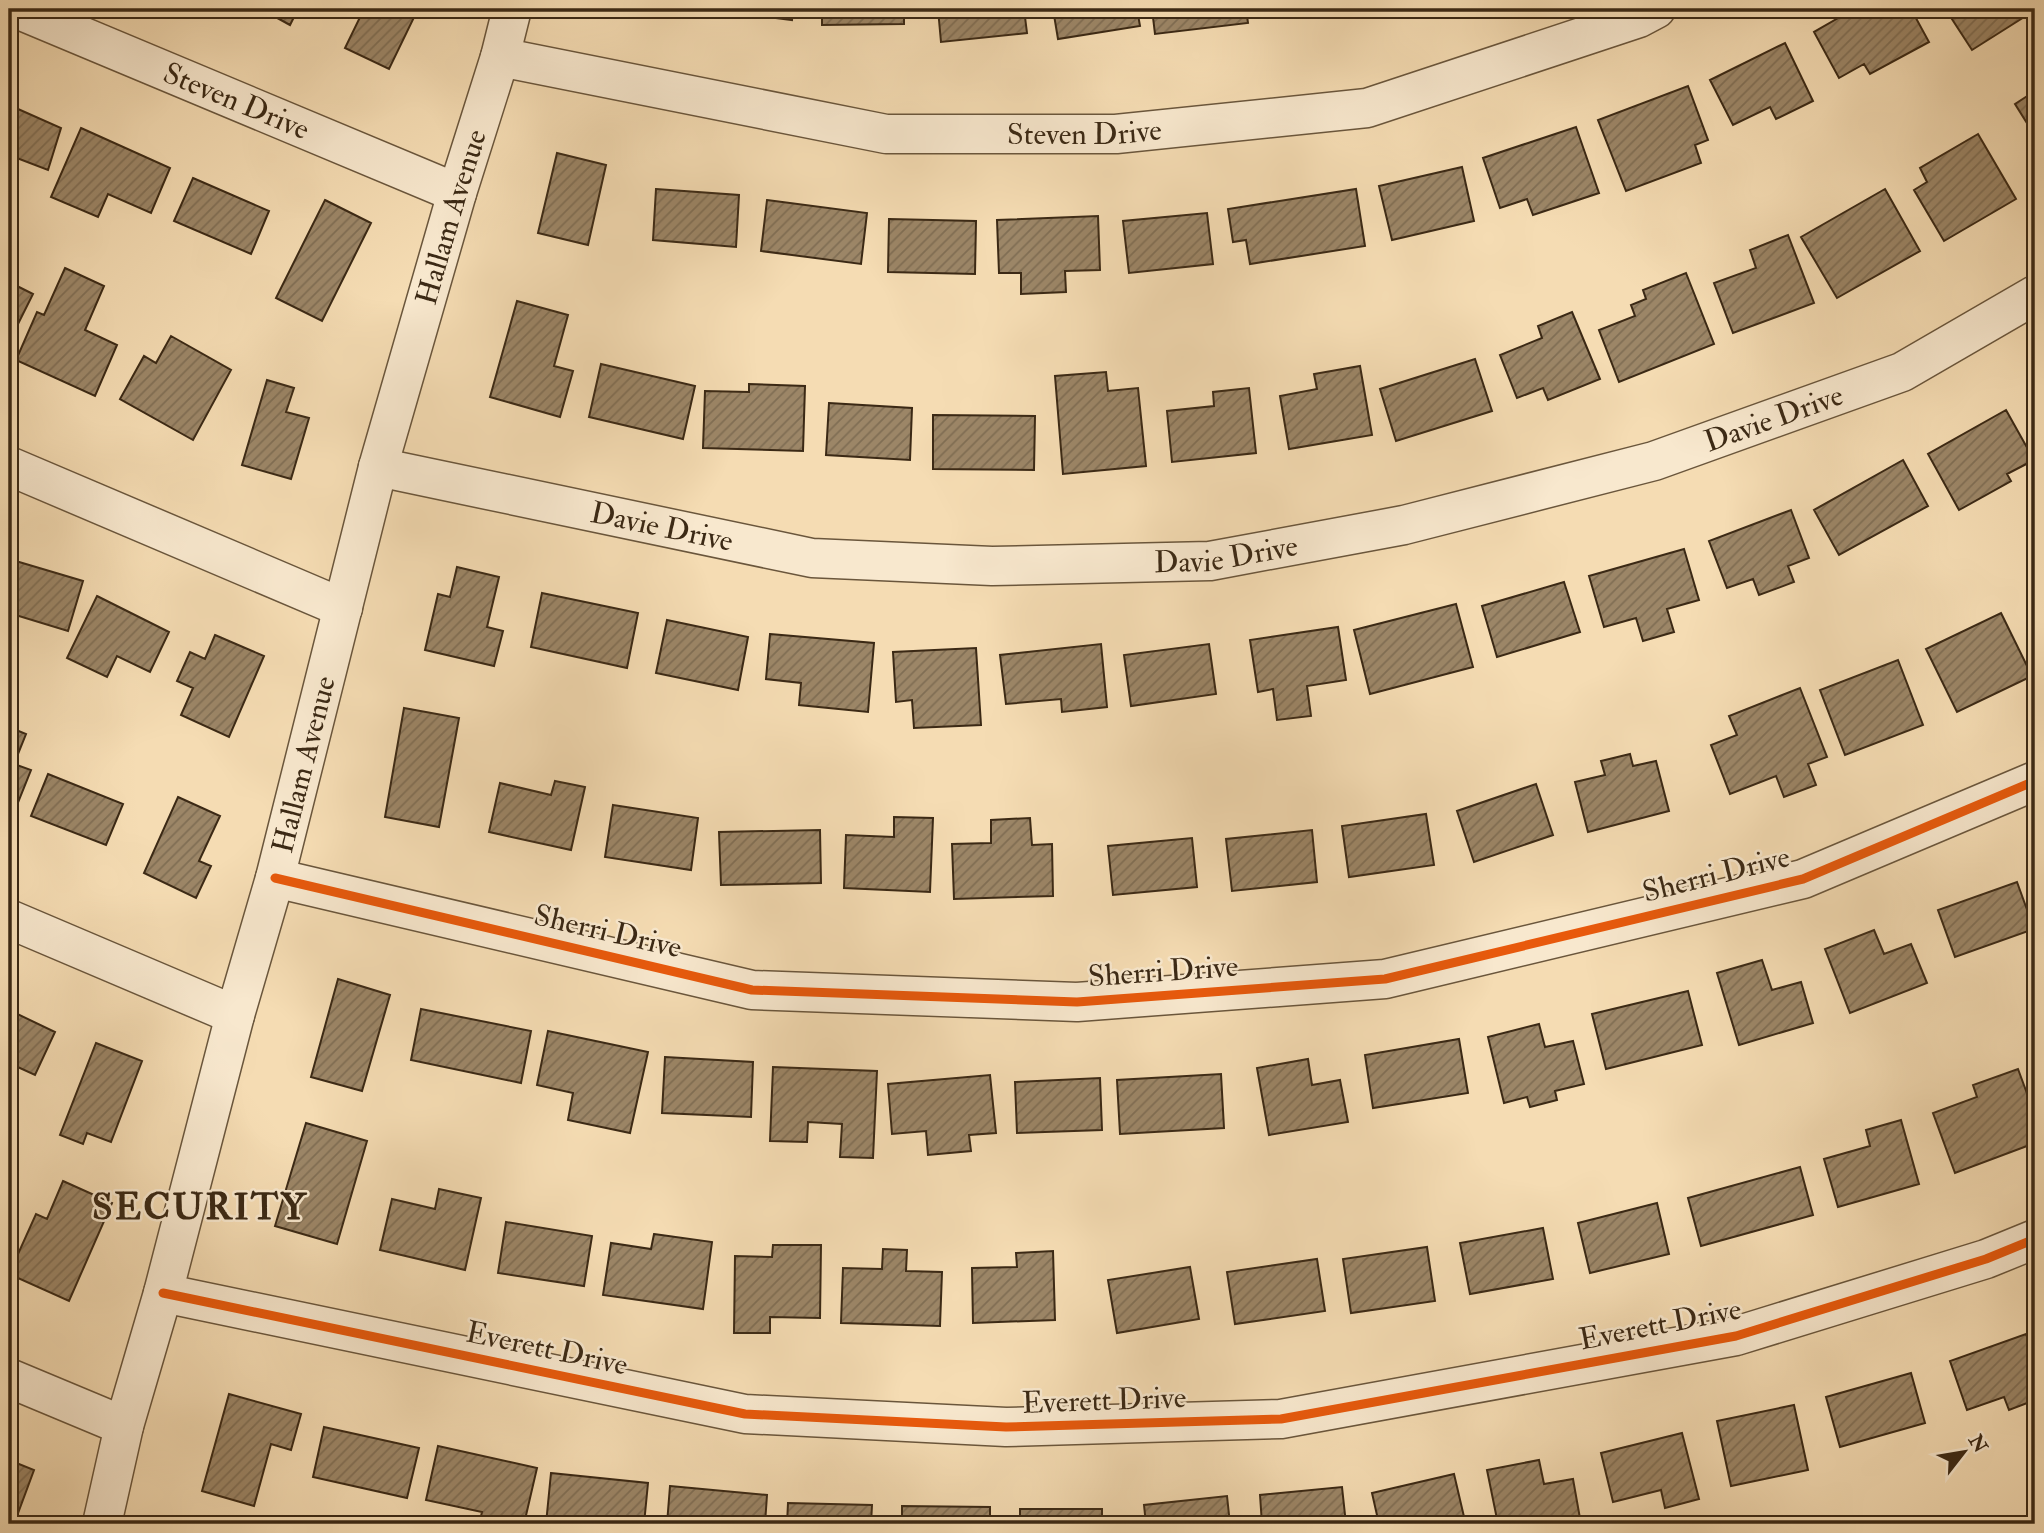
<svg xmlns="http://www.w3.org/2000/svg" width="2044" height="1533" font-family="'IM FELL Double Pica',serif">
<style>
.building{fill:url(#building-hatch);stroke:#3b2915;stroke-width:2}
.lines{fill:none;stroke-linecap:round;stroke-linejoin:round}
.minor-casing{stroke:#6a563c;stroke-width:41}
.minor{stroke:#f8e8ce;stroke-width:38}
.cycleway-casing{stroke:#f8e8ce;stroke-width:13}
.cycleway{stroke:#e8590c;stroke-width:9}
.labels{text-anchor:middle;stroke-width:5;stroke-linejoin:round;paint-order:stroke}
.street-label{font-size:30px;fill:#3b2915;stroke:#f8e8ce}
.district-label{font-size:37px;font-weight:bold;letter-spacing:2px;fill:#3b2915;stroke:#f8e8ce}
</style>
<defs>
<pattern id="building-hatch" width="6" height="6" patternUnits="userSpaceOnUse" patternTransform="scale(1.75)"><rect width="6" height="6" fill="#9c8667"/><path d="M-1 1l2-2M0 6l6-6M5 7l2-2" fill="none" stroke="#806e54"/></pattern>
</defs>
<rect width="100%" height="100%" fill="#f5dcb3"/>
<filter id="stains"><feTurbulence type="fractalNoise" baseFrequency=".00286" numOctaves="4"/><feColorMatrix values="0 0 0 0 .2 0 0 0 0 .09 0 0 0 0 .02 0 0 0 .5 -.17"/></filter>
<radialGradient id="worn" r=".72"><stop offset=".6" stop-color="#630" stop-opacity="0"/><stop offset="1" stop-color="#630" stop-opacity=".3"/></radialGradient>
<path class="building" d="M 261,9 L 298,9 L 290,25 Z
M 364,9 L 418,9 L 389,69 L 345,48 Z
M 635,9 L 661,9 L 658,16 Z
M 707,9 L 793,9 L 792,20 Z
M 822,9 L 904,9 L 904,24 L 822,25 Z
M 938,9 L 1024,9 L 1027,33 L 941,42 Z
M 1053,9 L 1137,9 L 1140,26 L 1058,39 Z
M 1152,9 L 1246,9 L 1248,23 L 1155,34 Z
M 1854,9 L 1911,9 L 1929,42 L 1870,74 L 1864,64 L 1839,78 L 1814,32 Z
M 1962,9 L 2026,9 L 2029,14 L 1972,50 L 1950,16 Z
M 1785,43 L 1813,101 L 1776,119 L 1770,107 L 1733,125 L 1710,80 Z
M 1688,86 L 1708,140 L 1695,145 L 1701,163 L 1626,191 L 1598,120 Z
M 2035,91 L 2035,136 L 2015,104 Z
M 9,105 L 61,128 L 48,170 L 9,155 Z
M 1576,127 L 1599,193 L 1533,215 L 1527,199 L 1500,208 L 1483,158 Z
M 81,128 L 170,168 L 151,213 L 108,194 L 98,217 L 51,197 Z
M 1978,134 L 2016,199 L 1944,241 L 1914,190 L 1927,182 L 1920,168 Z
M 557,153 L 606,165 L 588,245 L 538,233 Z
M 1462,167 L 1474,221 L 1392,240 L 1379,186 Z
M 193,178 L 269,211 L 251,254 L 174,221 Z
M 656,189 L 739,195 L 736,247 L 653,240 Z
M 1356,189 L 1365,246 L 1250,264 L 1246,240 L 1233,242 L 1228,209 Z
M 1885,189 L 1920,251 L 1837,298 L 1801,237 Z
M 325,200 L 371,223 L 322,321 L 276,298 Z
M 767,200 L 867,213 L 861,264 L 761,251 Z
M 1207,213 L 1213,264 L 1129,273 L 1123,221 Z
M 1098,216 L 1100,270 L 1065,271 L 1066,292 L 1021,294 L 1021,273 L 999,273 L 997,220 Z
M 889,219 L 976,221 L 975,274 L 888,272 Z
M 1788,235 L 1814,303 L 1733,333 L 1714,283 L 1756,268 L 1750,250 Z
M 65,268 L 104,286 L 85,330 L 117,345 L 95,396 L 16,360 L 37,312 L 44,315 Z
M 1686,273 L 1714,344 L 1619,382 L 1599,330 L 1635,316 L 1631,305 L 1646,299 L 1643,290 Z
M 9,282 L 33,294 L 9,342 Z
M 517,301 L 568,315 L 554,366 L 573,371 L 560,417 L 490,397 Z
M 1572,312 L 1600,379 L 1548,400 L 1543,388 L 1517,398 L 1500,355 L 1542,338 L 1538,326 Z
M 171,336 L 231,370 L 193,440 L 120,399 L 144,356 L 156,363 Z
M 1475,359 L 1492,411 L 1396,441 L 1380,389 Z
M 601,364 L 695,386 L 683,439 L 589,417 Z
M 1360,366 L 1372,435 L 1289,449 L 1280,396 L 1317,389 L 1314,374 Z
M 1106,372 L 1108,391 L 1138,388 L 1146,466 L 1063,474 L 1055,376 Z
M 267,380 L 294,388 L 286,412 L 309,418 L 291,479 L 242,465 Z
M 749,384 L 805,386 L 803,451 L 703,448 L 705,391 L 749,392 Z
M 1249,388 L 1256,453 L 1172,462 L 1167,411 L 1214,406 L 1213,392 Z
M 829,403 L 912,408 L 910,460 L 826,455 Z
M 2006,410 L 2034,460 L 2007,474 L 2011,481 L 1959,510 L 1928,454 Z
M 933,415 L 1035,416 L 1034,470 L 933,469 Z
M 1903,460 L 1928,506 L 1839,555 L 1814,510 Z
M 1791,510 L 1809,558 L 1788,566 L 1794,582 L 1759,595 L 1753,579 L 1727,588 L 1709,541 Z
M 1684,549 L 1699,600 L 1667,609 L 1674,632 L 1643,641 L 1636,618 L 1604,627 L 1589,576 Z
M 9,559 L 83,581 L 68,631 L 9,613 Z
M 457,567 L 499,577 L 487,627 L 503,631 L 494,666 L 425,650 L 438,594 L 450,597 Z
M 1564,582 L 1580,632 L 1497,657 L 1482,606 Z
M 542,593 L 638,613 L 627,668 L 531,647 Z
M 97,596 L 169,632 L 150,672 L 117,656 L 107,677 L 67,658 Z
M 1456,604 L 1473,667 L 1370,694 L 1354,630 Z
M 2001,613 L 2032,676 L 1957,712 L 1926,649 Z
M 667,620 L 748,637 L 738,690 L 656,673 Z
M 1338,627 L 1346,680 L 1307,686 L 1311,716 L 1277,720 L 1273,689 L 1258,692 L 1250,640 Z
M 770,634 L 874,643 L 868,712 L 799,705 L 801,683 L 766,679 Z
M 215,635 L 264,656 L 229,737 L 181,715 L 193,688 L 177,681 L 190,652 L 205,659 Z
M 1101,644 L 1107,707 L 1062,712 L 1061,699 L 1006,704 L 1000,655 Z
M 1209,644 L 1216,694 L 1131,706 L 1124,655 Z
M 976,648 L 981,725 L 914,728 L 912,700 L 896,702 L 893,652 Z
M 1898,660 L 1923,725 L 1845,755 L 1820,690 Z
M 1800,688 L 1827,757 L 1808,764 L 1816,785 L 1784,797 L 1776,776 L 1730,794 L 1711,745 L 1737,735 L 1729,716 Z
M 404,708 L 459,718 L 439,827 L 385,817 Z
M 9,727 L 26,734 L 14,764 L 31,770 L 15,810 L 9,808 Z
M 1630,754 L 1633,766 L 1656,761 L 1669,811 L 1588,832 L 1575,782 L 1605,775 L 1601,761 Z
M 48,774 L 123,804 L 106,845 L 31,816 Z
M 555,781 L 585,787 L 571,850 L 489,832 L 500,783 L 551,795 Z
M 1536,784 L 1553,835 L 1474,862 L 1457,811 Z
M 178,797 L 220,816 L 199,861 L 211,866 L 196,898 L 144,873 Z
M 613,805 L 698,818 L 691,870 L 605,857 Z
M 1426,814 L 1434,865 L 1349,877 L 1342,826 Z
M 894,817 L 933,818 L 930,892 L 844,888 L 846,835 L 894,837 Z
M 1030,818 L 1032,845 L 1052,844 L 1053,896 L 954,899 L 952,844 L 991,843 L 991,820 Z
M 820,830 L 821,883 L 721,885 L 719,832 Z
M 1312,830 L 1317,882 L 1232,891 L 1226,839 Z
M 1192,838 L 1197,887 L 1113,895 L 1108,846 Z
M 2017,882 L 2034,929 L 1955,957 L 1938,910 Z
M 1874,930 L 1884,954 L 1911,944 L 1927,983 L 1850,1013 L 1825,949 Z
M 1762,960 L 1772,990 L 1801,982 L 1813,1023 L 1739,1045 L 1717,973 Z
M 338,979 L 390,995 L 362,1091 L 311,1077 Z
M 1688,991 L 1702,1045 L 1606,1069 L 1592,1014 Z
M 421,1009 L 531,1031 L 521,1083 L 411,1060 Z
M 9,1010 L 55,1032 L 35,1075 L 9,1063 Z
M 1539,1024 L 1545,1047 L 1573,1041 L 1584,1084 L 1555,1091 L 1557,1100 L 1530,1107 L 1527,1097 L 1504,1103 L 1488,1037 Z
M 548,1031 L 648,1052 L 630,1133 L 568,1120 L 573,1093 L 537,1085 Z
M 1459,1039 L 1468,1093 L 1373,1108 L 1365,1055 Z
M 96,1043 L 142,1061 L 111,1142 L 87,1133 L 83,1144 L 60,1135 Z
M 665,1057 L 753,1062 L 751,1117 L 662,1113 Z
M 1308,1059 L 1312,1085 L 1340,1080 L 1348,1122 L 1269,1135 L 1257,1068 Z
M 773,1067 L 877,1071 L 873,1158 L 840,1157 L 842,1124 L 808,1122 L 807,1142 L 770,1141 Z
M 2018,1069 L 2035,1115 L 2035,1143 L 1955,1173 L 1933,1113 L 1977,1097 L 1973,1085 Z
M 1221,1074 L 1224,1128 L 1120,1134 L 1117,1080 Z
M 990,1075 L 996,1133 L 969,1135 L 971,1151 L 928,1155 L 926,1131 L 892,1134 L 888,1084 Z
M 1100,1078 L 1102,1130 L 1017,1133 L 1015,1082 Z
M 1901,1120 L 1919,1184 L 1838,1207 L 1824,1159 L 1870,1146 L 1866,1130 Z
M 306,1123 L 367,1141 L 337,1244 L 275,1226 Z
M 1800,1167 L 1813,1215 L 1701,1246 L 1688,1198 Z
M 63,1181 L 112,1203 L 69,1301 L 9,1274 L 36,1214 L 47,1219 Z
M 439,1189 L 481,1198 L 465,1270 L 380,1250 L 392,1199 L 435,1209 Z
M 1657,1203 L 1669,1254 L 1590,1273 L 1578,1223 Z
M 506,1222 L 592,1236 L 584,1286 L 498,1273 Z
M 1543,1228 L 1553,1279 L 1470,1294 L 1460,1243 Z
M 654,1234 L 712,1242 L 703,1309 L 603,1295 L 611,1243 L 651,1249 Z
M 773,1245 L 821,1245 L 820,1318 L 770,1317 L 770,1333 L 734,1333 L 735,1256 L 772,1257 Z
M 1427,1247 L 1435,1301 L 1351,1313 L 1343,1259 Z
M 883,1249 L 907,1250 L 906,1271 L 942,1272 L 940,1326 L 841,1323 L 843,1268 L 882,1269 Z
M 1053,1251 L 1055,1320 L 973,1323 L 972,1268 L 1017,1267 L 1016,1253 Z
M 1317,1259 L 1325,1311 L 1235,1324 L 1227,1272 Z
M 1190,1267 L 1199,1319 L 1117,1333 L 1108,1280 Z
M 2026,1334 L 2035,1359 L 2035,1400 L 2009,1410 L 2004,1397 L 1967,1410 L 1950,1361 Z
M 1911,1373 L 1925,1423 L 1840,1447 L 1826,1397 Z
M 229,1394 L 301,1414 L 291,1450 L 271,1444 L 254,1506 L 202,1491 Z
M 1794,1405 L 1808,1470 L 1731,1486 L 1717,1421 Z
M 324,1427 L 419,1448 L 407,1498 L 313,1477 Z
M 1682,1433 L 1699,1499 L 1665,1508 L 1661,1490 L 1613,1502 L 1601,1453 Z
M 438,1446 L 537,1468 L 524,1524 L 479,1524 L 482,1512 L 426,1500 Z
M 9,1460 L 34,1470 L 14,1524 L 9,1524 Z
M 1539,1460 L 1544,1484 L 1573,1479 L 1581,1524 L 1498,1524 L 1487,1470 Z
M 551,1473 L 648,1483 L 644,1524 L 546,1524 Z
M 1454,1474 L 1465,1521 L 1452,1524 L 1379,1524 L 1372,1493 Z
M 670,1486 L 767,1495 L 765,1524 L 667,1524 Z
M 1342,1487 L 1346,1524 L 1262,1524 L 1260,1495 Z
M 1227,1496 L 1230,1524 L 1146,1524 L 1144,1505 Z
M 788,1503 L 872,1505 L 871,1524 L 787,1524 Z
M 902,1506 L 990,1507 L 990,1524 L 902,1524 Z
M 1020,1509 L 1102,1509 L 1102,1524 L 1020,1524 Z"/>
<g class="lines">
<g class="minor-casing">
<g id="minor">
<path id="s1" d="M 17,9 L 457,193"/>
<path id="s2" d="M 500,57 L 886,134 L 1116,134 L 1367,108 L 1639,18 L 1656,9"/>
<path d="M 9,466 L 343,608"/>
<path id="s3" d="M 378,467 L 812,558 L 992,566 L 1210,561 L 1404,525 L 1654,461 L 1902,372 L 2035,295"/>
<path d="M 275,878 L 752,990 L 1077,1002 L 1385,979 L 1803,879 L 2035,781"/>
<path d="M 9,919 L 235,1015"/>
<path d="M 163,1293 L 745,1414 L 1006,1427 L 1281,1419 L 1736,1336 L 1986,1259 L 2035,1239"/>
<path d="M 9,1378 L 124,1426"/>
<path id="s4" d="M 102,1524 L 124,1426 L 163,1293 L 235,1015 L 275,878 L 378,467 L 457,193 L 500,57 L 512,9"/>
</g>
</g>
<use href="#minor" class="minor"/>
<g class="cycleway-casing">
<path id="cycleway" d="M 275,878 L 752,990 L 1077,1002 L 1385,979 L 1803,879 L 2035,781
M 163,1293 L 745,1414 L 1006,1427 L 1281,1419 L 1736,1336 L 1986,1259 L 2035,1239"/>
</g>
<use href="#cycleway" class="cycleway"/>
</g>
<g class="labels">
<g class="street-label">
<text dy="10" stroke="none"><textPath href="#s1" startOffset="238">Steven Drive</textPath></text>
<text dy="10" stroke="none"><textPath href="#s2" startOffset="592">Steven Drive</textPath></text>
<text dy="10" stroke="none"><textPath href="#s4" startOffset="1353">Hallam Avenue</textPath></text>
<text dy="10" stroke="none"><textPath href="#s3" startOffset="1424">Davie Drive</textPath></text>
<text dy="10" stroke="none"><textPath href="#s3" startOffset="290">Davie Drive</textPath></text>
<text dy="10" stroke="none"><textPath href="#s3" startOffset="858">Davie Drive</textPath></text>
<text dy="10" stroke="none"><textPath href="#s4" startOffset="786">Hallam Avenue</textPath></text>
<text transform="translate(1716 874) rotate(-14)" y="10">Sherri Drive</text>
<text transform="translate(608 931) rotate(13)" y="10">Sherri Drive</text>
<text transform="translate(1163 971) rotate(-4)" y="10">Sherri Drive</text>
<text transform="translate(1660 1324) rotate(-11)" y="10">Everett Drive</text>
<text transform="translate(547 1348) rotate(12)" y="10">Everett Drive</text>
<text transform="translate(1104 1400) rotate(-2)" y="10">Everett Drive</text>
</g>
<g class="district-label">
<text x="200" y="1219">SECURITY</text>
</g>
</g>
<rect width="2044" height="1533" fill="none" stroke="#f5dcb3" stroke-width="35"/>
<rect x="10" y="10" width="2023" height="1512" fill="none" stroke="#3b2915" stroke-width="3.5"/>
<rect x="18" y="18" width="2009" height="1498" fill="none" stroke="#3b2915" stroke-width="2"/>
<g transform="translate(1964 1452) rotate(59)" stroke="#f8e8ce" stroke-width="5" paint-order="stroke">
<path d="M0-5L12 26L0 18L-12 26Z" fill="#3b2915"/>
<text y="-10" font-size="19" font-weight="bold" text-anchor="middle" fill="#3b2915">N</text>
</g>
<rect width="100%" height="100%" filter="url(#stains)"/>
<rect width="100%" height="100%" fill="url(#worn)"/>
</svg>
